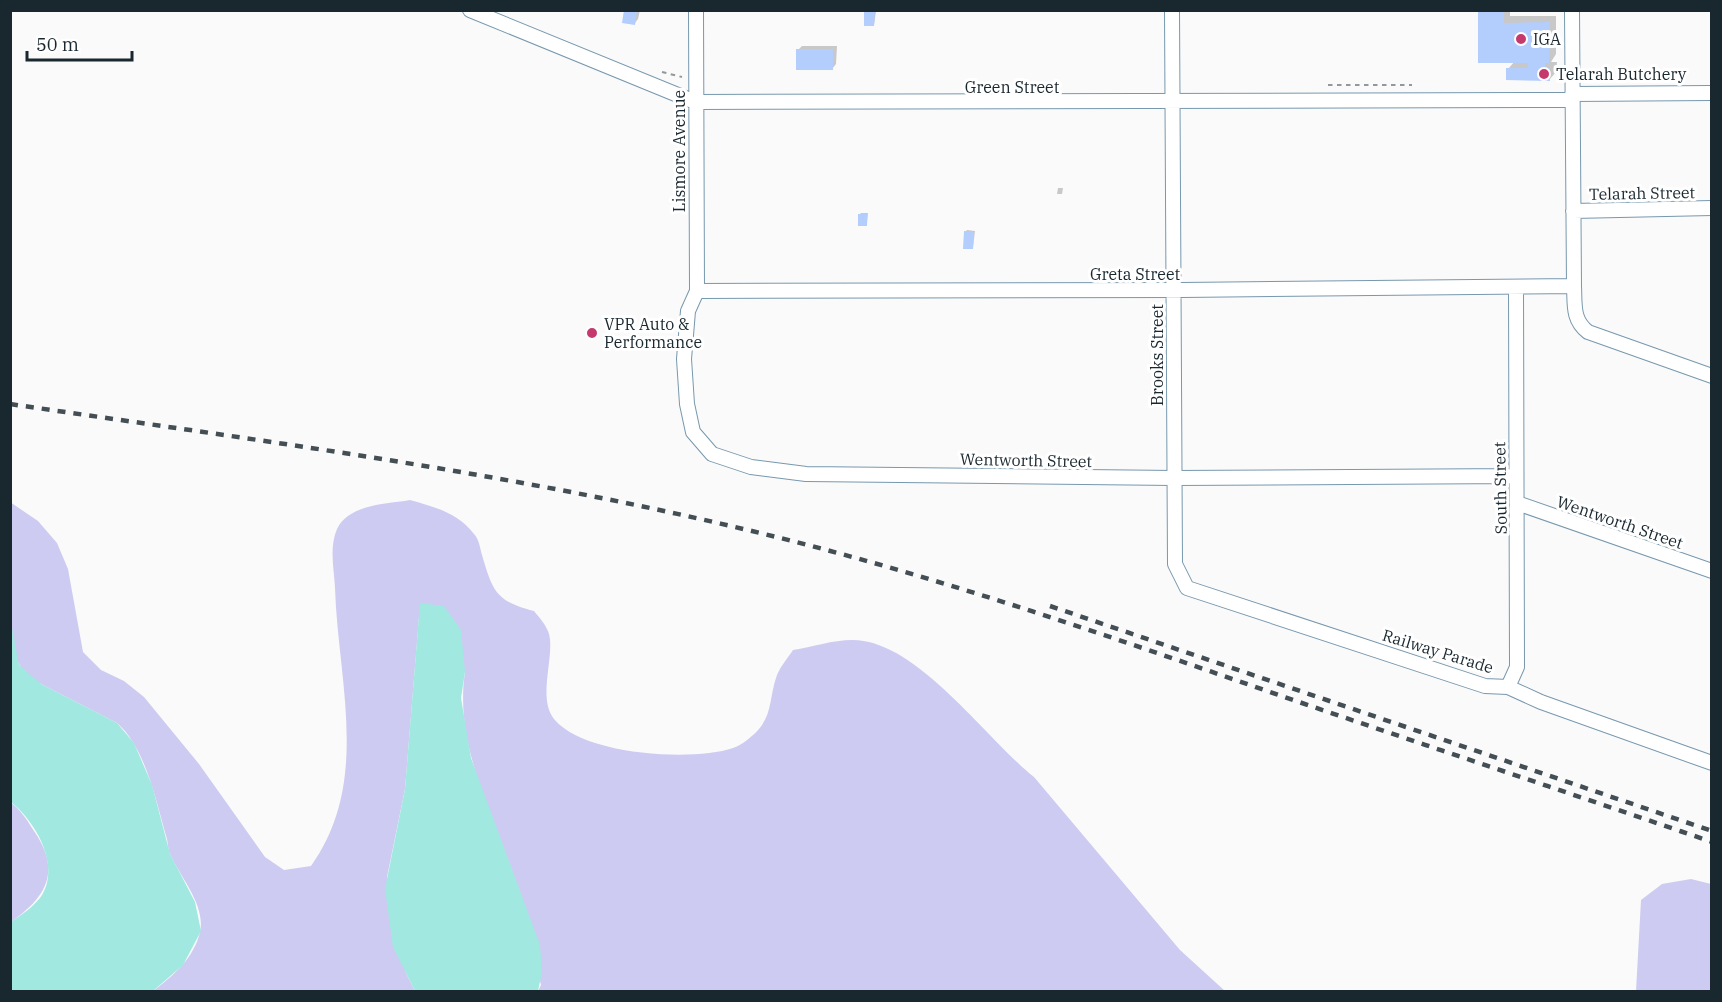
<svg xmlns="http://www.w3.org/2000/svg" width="1722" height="1002" font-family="'IBM Plex Serif',serif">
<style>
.green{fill:#cdcbf1}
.water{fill:#a0e8e0}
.shadow{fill:#0003}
.building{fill:#b3cdfd}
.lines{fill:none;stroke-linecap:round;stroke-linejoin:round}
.minor-casing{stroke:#7798ae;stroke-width:16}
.path{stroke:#92989c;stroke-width:2;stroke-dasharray:4.5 4.5;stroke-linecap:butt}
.minor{stroke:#fff;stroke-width:14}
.rail{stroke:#434e55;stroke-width:4.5;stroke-dasharray:8 8;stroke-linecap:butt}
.poi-dot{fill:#c6396c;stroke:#fff;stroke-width:2}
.labels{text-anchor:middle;stroke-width:6;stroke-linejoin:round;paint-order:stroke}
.poi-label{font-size:16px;fill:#19272f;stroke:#fff;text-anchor:start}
.street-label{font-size:16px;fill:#19272f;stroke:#fff}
</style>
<rect width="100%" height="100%" fill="#fafafa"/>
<path class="green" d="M 410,500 C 435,507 458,513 474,534 C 479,539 480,548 482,555 C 493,592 496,601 534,611 C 539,617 547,626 549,634 C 555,656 537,698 554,719 C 583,755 692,762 733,748 C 741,746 754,735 759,729 C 772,714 770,695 776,678 C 779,668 787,659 793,650 C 812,647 833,640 852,640 C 916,639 987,740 1034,777 L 1180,950 L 1225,991 L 538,991 L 541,985 C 534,957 530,928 522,900 C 500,826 453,751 465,672 L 419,617 L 405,789 L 387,877 L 406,973 L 415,991 L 153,991 C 173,976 194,958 200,932 C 206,906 181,878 171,856 C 168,851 168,844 167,839 C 156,802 146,748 117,723 L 41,684 C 33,679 24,674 20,666 C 4,638 10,537 10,502 L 38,521 L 57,543 L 68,569 L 83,652 L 101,670 L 124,681 L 144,697 L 199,764 L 265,857 L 284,870 L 311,866 C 371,782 338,682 335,588 C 334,568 329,548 337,529 C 349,504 387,504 410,500 Z
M 10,802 C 21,810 27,820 34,831 C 62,872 46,897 11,922 Z
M 1691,879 L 1711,884 L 1711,991 L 1636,991 L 1641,900 L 1662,884 Z"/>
<path class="water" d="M 11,598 L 11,623 L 19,665 L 41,684 L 117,723 L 134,743 L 152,785 L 170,854 L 195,902 L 201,931 L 183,965 L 153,991 L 11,991 L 11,922 C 21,915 32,908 40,898 C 62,867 36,822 11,802 Z
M 420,603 L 444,606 L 461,630 L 465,672 L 461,698 L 471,758 L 540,945 L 542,972 L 538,991 L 415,991 L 393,947 L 385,889 L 405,789 Z"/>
<path class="shadow" d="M 626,10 L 640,10 L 638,19 L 634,24 Z
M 1479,10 L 1510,10 L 1510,16 L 1556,16 L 1556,54 L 1551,62 L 1557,62 L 1556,72 L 1550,79 L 1508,69 L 1515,61 Z
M 867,11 L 876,11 L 874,25 L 866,13 Z
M 802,46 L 837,46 L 836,64 L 832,69 L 798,50 Z
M 1058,188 L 1063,188 L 1062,194 L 1057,194 Z
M 861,213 L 868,213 L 867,224 L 859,215 Z
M 967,230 L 975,231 L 973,247 L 965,232 Z"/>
<path class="building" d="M 624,10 L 637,10 L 635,25 L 622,23 Z
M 1478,10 L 1504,10 L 1504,23 L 1550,22 L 1549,63 L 1545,63 L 1545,68 L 1550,68 L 1550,81 L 1506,80 L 1506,68 L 1528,68 L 1528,63 L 1478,63 Z
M 864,12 L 875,12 L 874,26 L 864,26 Z
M 796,49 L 833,49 L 833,70 L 796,70 Z
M 858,214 L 867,214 L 867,226 L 858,226 Z
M 964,231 L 974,232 L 973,249 L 963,249 Z"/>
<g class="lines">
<g class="minor-casing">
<path id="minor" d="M 470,10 L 695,102 L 1572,100
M 696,10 L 697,291 L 688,311 L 684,359 L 687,404 L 693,432 L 712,454 L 751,467 L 806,474 L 1174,478 L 1515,476
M 1172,10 L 1175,564 L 1187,588 L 1485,686 L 1508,687 L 1541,702 L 1712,763
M 1572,10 L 1574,286 C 1575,304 1572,320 1588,332 L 1712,376
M 1572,94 L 1712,93
M 1573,211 L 1712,208
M 697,291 L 1182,290 L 1574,286
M 1517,503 L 1712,571
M 1508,687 L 1517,667 L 1516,288"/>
</g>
<path class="path" d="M 662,72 L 682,77
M 1328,85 L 1412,85"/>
<use href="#minor" class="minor"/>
<path class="rail" d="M 10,404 C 262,441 514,473 760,533 C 933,575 1100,633 1267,691 C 1415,742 1564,791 1712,842
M 1050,606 L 1712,831"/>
</g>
<g class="poi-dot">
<circle cx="1521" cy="39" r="6"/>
<circle cx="1544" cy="74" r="6"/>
<circle cx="592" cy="333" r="6"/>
</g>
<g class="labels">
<g class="poi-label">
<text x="1533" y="45">IGA</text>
<text x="1556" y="80">Telarah Butchery</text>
<text x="604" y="330">VPR Auto &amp;<tspan x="604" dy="18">Performance</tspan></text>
</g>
<g class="street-label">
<text x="1012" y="93">Green Street</text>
<text transform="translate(679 151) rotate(-90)" y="6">Lismore Avenue</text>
<text transform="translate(1642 193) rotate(-1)" y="6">Telarah Street</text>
<text x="1135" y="280">Greta Street</text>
<text transform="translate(1157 355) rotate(-90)" y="6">Brooks Street</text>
<text transform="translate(1026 460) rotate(1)" y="6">Wentworth Street</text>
<text transform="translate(1500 488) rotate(-91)" y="6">South Street</text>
<text transform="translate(1620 522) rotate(19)" y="6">Wentworth Street</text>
<text transform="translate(1438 651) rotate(17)" y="6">Railway Parade</text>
</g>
</g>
<rect width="1722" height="1002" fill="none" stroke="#19272f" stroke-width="24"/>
<path d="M27 51v9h105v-9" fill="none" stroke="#19272f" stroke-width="3"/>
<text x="36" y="51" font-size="18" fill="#19272f" stroke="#ffffff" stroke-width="4.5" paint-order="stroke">50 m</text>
</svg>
